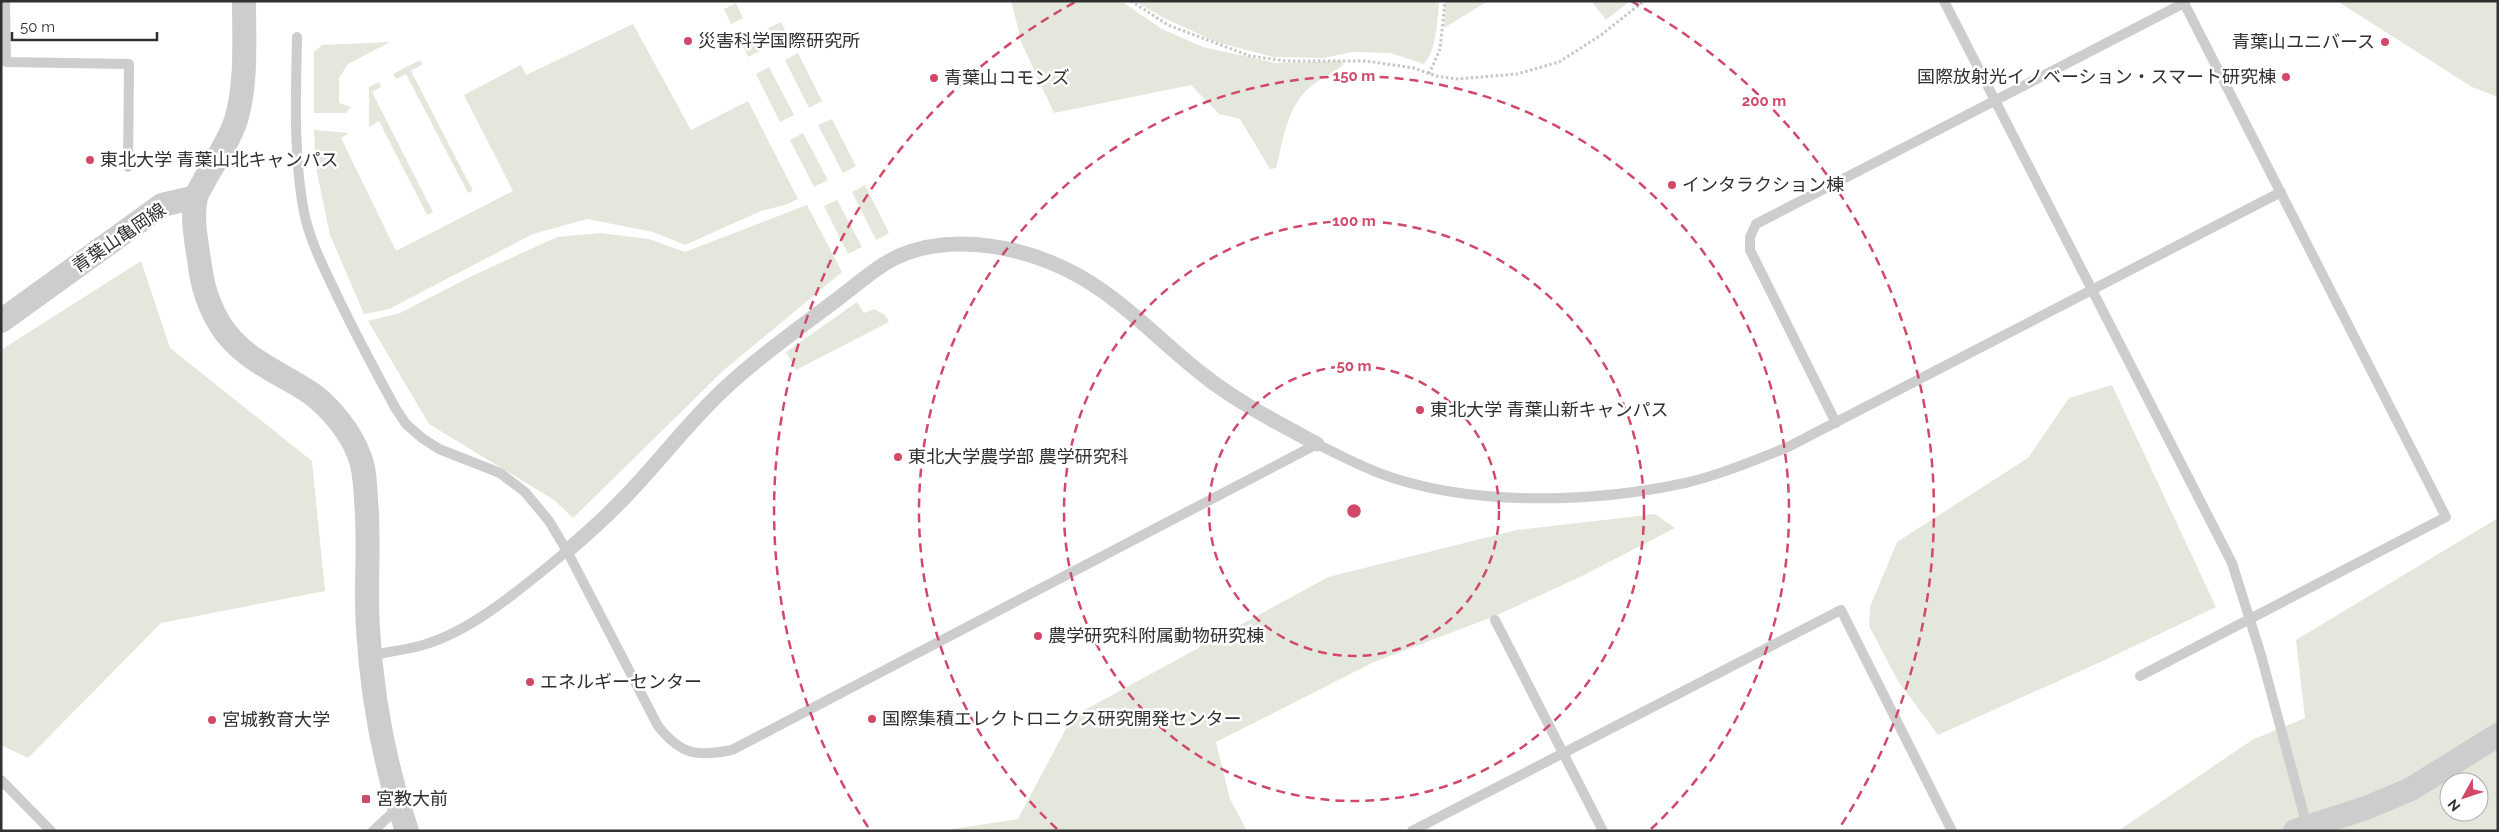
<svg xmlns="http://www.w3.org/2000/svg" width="2499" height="832" font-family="Raleway,'Noto Sans JP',sans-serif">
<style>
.green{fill:#e4e8dc;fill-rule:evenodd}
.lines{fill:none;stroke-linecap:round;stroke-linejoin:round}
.path{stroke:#c7c7c7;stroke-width:3;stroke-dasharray:2.5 2.5;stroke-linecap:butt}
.service{stroke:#cdcdcd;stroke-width:10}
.pedestrian{stroke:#cdcdcd;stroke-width:15}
.tertiary{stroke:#cdcdcd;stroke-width:24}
.ring{fill:none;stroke:#d14868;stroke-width:2.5;stroke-dasharray:9 6}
.poi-dot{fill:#d14868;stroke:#fff;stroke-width:2}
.labels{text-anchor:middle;stroke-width:5;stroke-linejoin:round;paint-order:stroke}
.poi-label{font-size:18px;fill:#303030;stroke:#fff;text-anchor:start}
.street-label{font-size:18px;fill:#303030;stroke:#fff}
.centre{fill:#d14868;stroke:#fff;stroke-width:2.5}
.ring-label{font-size:15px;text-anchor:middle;font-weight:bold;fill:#d14868;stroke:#fff;stroke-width:5;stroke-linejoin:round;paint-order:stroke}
</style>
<rect width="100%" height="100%" fill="#fff"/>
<path class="green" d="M 1011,1 L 1121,1 L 1162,29 L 1203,47 L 1276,63 L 1342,61 L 1343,65 C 1334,73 1323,77 1314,84 C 1287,103 1284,138 1276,168 L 1270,169 L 1240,119 L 1219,114 L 1191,85 L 1054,113 L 1022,44 Z
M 1135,1 L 1439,1 C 1438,18 1436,52 1424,64 L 1390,53 L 1352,52 L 1324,58 L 1273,57 L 1216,42 L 1162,17 Z
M 1445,1 L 1488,1 L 1444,28 Z
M 1591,1 L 1630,1 L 1606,20 Z
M 2337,1 L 2498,1 L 2498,97 L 2472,87 Z
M 736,3 L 743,18 L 731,24 L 724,9 Z
M 781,22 L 788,36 L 776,42 L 768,28 Z
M 633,24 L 691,130 L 748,101 L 798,199 L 785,205 L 761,211 L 685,245 L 653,232 L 587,219 L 533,234 L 389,309 L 364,314 L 330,235 L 316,168 L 314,130 L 349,133 L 341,138 L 396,251 L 513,191 L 464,95 L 521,65 L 526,75 Z
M 753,36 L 760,51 L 748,57 L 741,42 Z
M 390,42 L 348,64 L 339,78 L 339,103 L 351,107 L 346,113 L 314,113 L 314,52 L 322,45 Z
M 798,53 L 822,101 L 809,108 L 785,60 Z
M 420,60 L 423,64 L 411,71 L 473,191 L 468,193 L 406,74 L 396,79 L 393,74 Z
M 769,67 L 794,115 L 780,122 L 756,74 Z
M 379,82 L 381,87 L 372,92 L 433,212 L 427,215 L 379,121 L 369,127 L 369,87 Z
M 832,119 L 856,166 L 843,173 L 818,125 Z
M 803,133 L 828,180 L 814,187 L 790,140 Z
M 865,185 L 889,233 L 876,240 L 852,192 Z
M 837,200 L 862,247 L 848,254 L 824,206 Z
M 807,205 L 842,272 L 724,370 L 573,518 L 554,500 L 429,424 L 368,321 L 400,313 L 470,277 L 557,237 L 600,233 L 649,239 L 685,252 Z
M 141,261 L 170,348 L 312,461 L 325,591 L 161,623 L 28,758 L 1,745 L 1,350 Z
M 857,302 L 864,313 L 874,309 L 885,315 L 889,322 L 796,370 L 786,352 Z
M 2112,385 L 2216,607 L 2107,659 L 1938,735 L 1898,681 L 1869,626 L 1870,607 L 1897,542 L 2028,458 L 2069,398 Z
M 1655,514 L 1675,528 L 1580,577 L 1495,616 L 1374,662 L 1216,742 L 1230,799 L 1247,831 L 940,831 L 1018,819 L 1072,717 L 1328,577 L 1517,530 Z
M 2498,518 L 2498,831 L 2118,831 L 2252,740 L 2305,718 L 2296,640 ZM 2449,782 L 2479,782 L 2479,812 L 2449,812 Z"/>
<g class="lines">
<path class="path" d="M 1131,1 L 1168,25 L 1250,56 L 1286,61 L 1366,61 L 1414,68 L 1436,76 L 1457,79 L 1517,74 L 1559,62 L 1601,35 L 1644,1
M 1429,74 L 1440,49 L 1445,1"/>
<path class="service" d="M 5,1 L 6,62 L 129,64 L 128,167
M 1944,1 L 2232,563 L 2261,655 L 2307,826
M 297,37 C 296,94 293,155 304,212 C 309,237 320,260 331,283 C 351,326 373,367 396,409 L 406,424 L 422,438 L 439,449 L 500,473 L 525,492 L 549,521 L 567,551 L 658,726 C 681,755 697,757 732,750 L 1317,444 C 1337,454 1358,465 1379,473 C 1468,507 1593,503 1685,483 C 1720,475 1755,460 1788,447 L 2281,192
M 1836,423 L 1750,250 L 1750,237 L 1756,224 L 2184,3 L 2446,517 L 2140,676
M 1495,620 L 1603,831
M 371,655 C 388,652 406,650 423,645 C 475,630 526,584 567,551
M 1,780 L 51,831
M 373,831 L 399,807
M 1412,831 L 1841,610 L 1952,831"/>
<path class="pedestrian" d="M 567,551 C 587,534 607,516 625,497 C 658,463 687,424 722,391 C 756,359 794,332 831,304 C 853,288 875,267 899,256 C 955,232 1027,247 1079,276 C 1125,302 1160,341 1202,374 C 1237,402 1278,423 1317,444"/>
<path class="tertiary" d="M 244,1 C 244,39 247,83 236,120 C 229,142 215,161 204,181 C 202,186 197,192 196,197 C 191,218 197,245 200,266 C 203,292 214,321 232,340 C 254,364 286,376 312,394 C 331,408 351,433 359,455 C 365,469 365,485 366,500 C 370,543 365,586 368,629 C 372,696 385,767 407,831
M 1,321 L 162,205 L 196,197
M 2295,831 L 2366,808 L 2411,789 L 2498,735"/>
</g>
<g class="ring">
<circle cx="1354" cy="511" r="145"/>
<circle cx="1354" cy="511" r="290"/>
<path d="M1057 829A435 435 0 1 1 1651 829"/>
<path d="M868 827A580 580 0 0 1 1077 1M1631 1A580 580 0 0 1 1840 827"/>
</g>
<g class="poi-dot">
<circle cx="688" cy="41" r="5"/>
<circle cx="2385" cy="42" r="5"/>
<circle cx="2286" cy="77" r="5"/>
<circle cx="934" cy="78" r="5"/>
<circle cx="90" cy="160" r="5"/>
<circle cx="1672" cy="185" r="5"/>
<circle cx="1420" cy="410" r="5"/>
<circle cx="898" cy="457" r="5"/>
<circle cx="1038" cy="636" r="5"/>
<circle cx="530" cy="682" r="5"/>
<circle cx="872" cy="719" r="5"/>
<circle cx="212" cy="720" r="5"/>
<rect x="361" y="794" width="10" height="10" rx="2.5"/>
</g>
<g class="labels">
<g class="poi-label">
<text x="698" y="47">災害科学国際研究所</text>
<text x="2375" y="48" text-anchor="end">青葉山ユニバース</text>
<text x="2276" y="83" text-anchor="end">国際放射光イノベーション・スマート研究棟</text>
<text x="944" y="84">青葉山コモンズ</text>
<text x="100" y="166">東北大学 青葉山北キャンパス</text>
<text x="1682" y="191">インタラクション棟</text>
<text x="1430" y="416">東北大学 青葉山新キャンパス</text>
<text x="908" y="463">東北大学農学部 農学研究科</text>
<text x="1048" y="642">農学研究科附属動物研究棟</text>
<text x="540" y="688">エネルギーセンター</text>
<text x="882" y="725">国際集積エレクトロニクス研究開発センター</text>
<text x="222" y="726">宮城教育大学</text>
<text x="376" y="805">宮教大前</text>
</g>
<g class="street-label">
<text transform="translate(119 238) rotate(-34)" y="6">青葉山亀岡線</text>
</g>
</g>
<circle cx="1354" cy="511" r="8" class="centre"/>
<g class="ring-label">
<text x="1354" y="81">150 m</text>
<text x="1764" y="106">200 m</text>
<text x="1354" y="226">100 m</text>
<text x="1354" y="371">50 m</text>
</g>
<rect width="2499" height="832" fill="none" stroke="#303030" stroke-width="5"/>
<g transform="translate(2464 797) rotate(230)"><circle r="24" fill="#ffffff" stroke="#acacac"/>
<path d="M0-4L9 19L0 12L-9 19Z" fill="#d14868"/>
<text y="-8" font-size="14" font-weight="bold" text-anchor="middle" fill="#303030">N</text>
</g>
<path d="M12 32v8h145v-8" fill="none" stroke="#303030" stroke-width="2.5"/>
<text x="20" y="32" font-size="15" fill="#303030" stroke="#ffffff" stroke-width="4" paint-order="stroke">50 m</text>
</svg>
